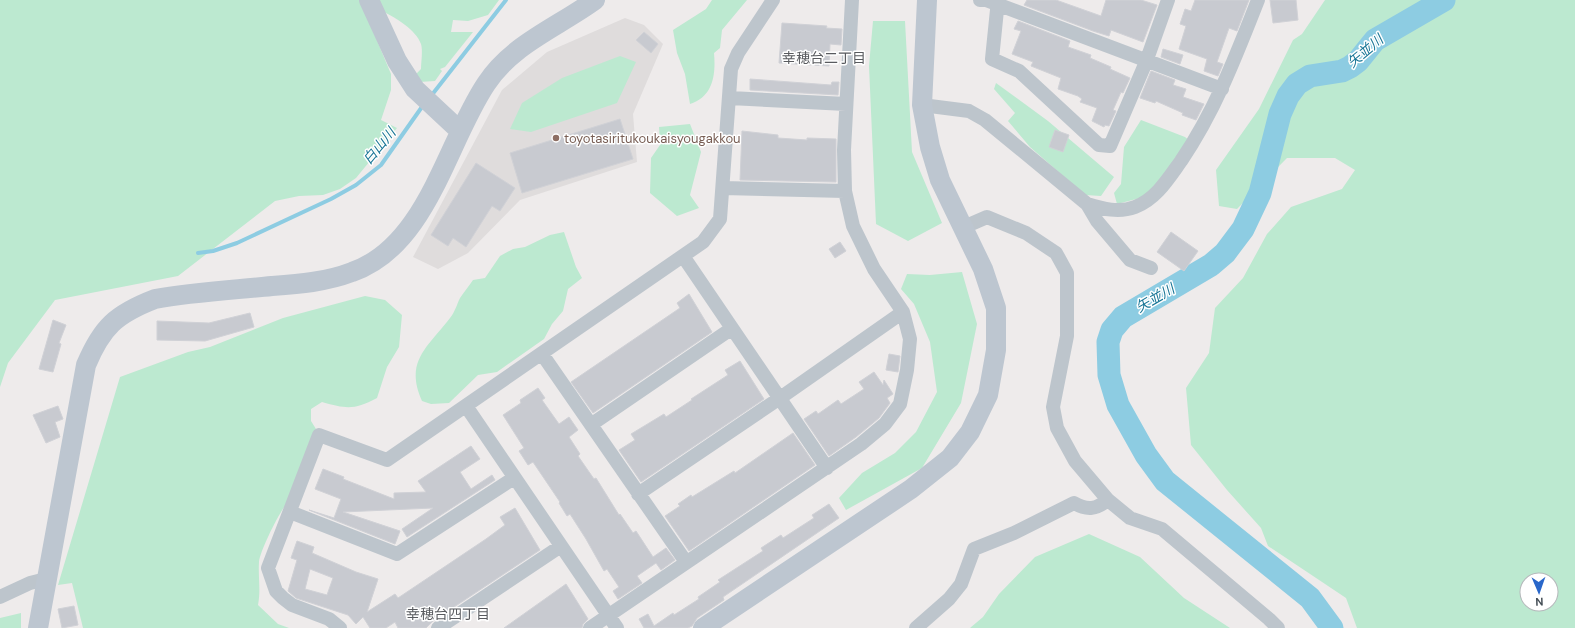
<svg xmlns="http://www.w3.org/2000/svg" width="1575" height="628" font-family="'DM Sans','Noto Sans JP',sans-serif">
<style>
.education{fill:#dfdcdc}
.green{fill:#bce9d0;fill-rule:evenodd}
.lines{fill:none;stroke-linecap:round;stroke-linejoin:round}
.stream{stroke:#8dcce2;stroke-width:4}
.river{stroke:#8dcce2;stroke-width:23}
.building{fill:#c8cad0;stroke:#d0d1d6;fill-rule:evenodd}
.street{stroke:#bdc5cc;stroke-width:14}
.secondary{stroke:#bdc6d0;stroke-width:20}
.education-dot{fill:#8d6e63;stroke:#fff;stroke-width:1.5}
.labels{text-anchor:middle;stroke-width:3;stroke-linejoin:round;paint-order:stroke}
.education-label{font-size:13px;fill:#785e54;stroke:#fff;text-anchor:start}
.water-label{font-size:14px;font-style:italic;fill:#197696;stroke:#fff}
.neighbourhood-label{font-size:14px;fill:#595b5f;stroke:#fff}
</style>
<rect width="100%" height="100%" fill="#eeebeb"/>
<path class="education" d="M 625,18 L 644,25 L 663,44 L 633,114 L 637,162 L 520,200 L 468,253 L 438,269 L 413,257 L 502,90 L 547,52 Z"/>
<path class="green" d="M 0,0 L 360,0 L 391,74 L 391,90 L 381,120 L 397,128 L 356,178 L 340,189 L 323,195 L 299,196 L 275,201 L 178,276 L 55,300 L 8,363 L 0,387 Z
M 378,0 L 499,0 L 488,15 L 468,21 L 453,20 L 451,32 L 473,32 L 445,67 L 440,69 L 442,71 L 435,81 L 419,82 L 415,75 L 421,69 C 421,62 423,51 421,44 C 416,30 396,18 384,12 Z
M 712,0 L 747,0 L 722,30 L 720,48 L 714,53 C 716,75 713,97 690,104 L 685,74 L 677,53 L 673,30 L 706,9 Z
M 1325,0 L 1575,0 L 1575,628 L 1357,628 L 1346,598 L 1268,546 L 1261,528 L 1227,490 L 1191,445 L 1186,388 L 1209,353 L 1215,308 L 1243,278 L 1267,234 L 1291,207 L 1342,189 L 1355,170 L 1335,158 L 1287,158 L 1237,209 L 1219,206 L 1216,170 L 1259,109 L 1293,40 L 1302,34 ZM 1527,580 L 1551,580 L 1551,604 L 1527,604 Z
M 873,21 L 905,21 L 912,152 L 942,223 L 908,241 L 876,224 L 869,66 Z
M 620,56 L 636,62 L 617,103 L 531,132 L 510,129 L 522,103 L 562,78 Z
M 996,83 L 1048,121 L 1114,177 L 1101,196 L 1085,195 L 1030,147 L 1008,121 L 1015,113 L 994,89 Z
M 1141,120 L 1185,137 L 1194,144 L 1167,191 L 1117,204 L 1114,193 L 1121,184 L 1124,147 Z
M 690,124 L 701,152 L 690,195 L 699,208 L 677,216 L 650,193 L 651,158 L 660,145 L 659,127 Z
M 564,232 L 576,267 L 582,278 L 568,289 L 563,311 L 552,324 L 544,339 L 497,372 L 478,375 L 449,403 L 431,404 L 422,401 C 404,361 428,347 450,318 C 455,312 457,304 460,298 C 464,292 469,286 473,280 L 485,278 L 500,256 L 513,249 L 525,247 L 550,235 Z
M 962,272 L 977,324 L 961,403 L 922,468 L 846,510 L 839,498 L 862,473 L 895,453 L 916,432 L 937,392 L 930,342 L 914,304 L 901,289 L 907,274 L 930,275 Z
M 365,296 L 385,300 L 402,315 L 399,347 L 387,367 L 377,398 C 354,410 347,409 322,402 L 311,409 L 311,421 L 316,429 L 285,506 C 278,515 260,551 259,562 C 258,577 261,590 258,605 L 278,624 L 289,628 L 83,628 L 72,583 L 58,585 L 120,377 L 188,352 L 210,347 L 283,318 Z
M 1089,534 L 1140,557 L 1184,598 L 1230,628 L 970,628 L 983,617 L 999,594 L 1035,557 Z
M 21,613 L 21,628 L 0,628 L 0,618 Z"/>
<g class="lines">
<path class="stream" d="M 431,96 L 506,0
M 198,253 L 213,251 L 237,243 L 331,199 L 356,185 L 381,165 L 424,104"/>
<path class="river" d="M 1332,628 L 1310,598 L 1165,481 L 1146,455 L 1118,405 L 1109,375 L 1108,342 L 1112,330 L 1123,317 L 1211,265 L 1225,253 L 1243,229 L 1260,193 L 1280,114 L 1288,96 L 1297,84 L 1310,76 L 1342,71 L 1350,67 L 1358,61 L 1375,40 L 1444,0"/>
</g>
<path class="building" d="M 1027,0 L 1056,0 L 1101,16 L 1106,0 L 1141,0 L 1157,5 L 1143,42 L 1111,30 L 1109,36 L 1093,31 L 1024,5 Z
M 1195,0 L 1249,0 L 1237,31 L 1229,28 L 1217,62 L 1223,64 L 1218,76 L 1204,71 L 1207,59 L 1179,49 L 1186,26 L 1180,24 L 1185,9 L 1191,11 Z
M 1270,0 L 1296,0 L 1298,20 L 1273,23 Z
M 1018,21 L 1070,41 L 1068,47 L 1091,55 L 1090,58 L 1111,67 L 1110,69 L 1130,78 L 1123,93 L 1121,92 L 1113,110 L 1116,111 L 1109,126 L 1105,125 L 1104,127 L 1092,121 L 1097,108 L 1080,102 L 1082,99 L 1078,96 L 1058,89 L 1061,78 L 1031,66 L 1033,62 L 1012,54 L 1021,31 L 1014,29 Z
M 782,23 L 827,26 L 826,28 L 842,29 L 841,45 L 830,44 L 829,66 L 779,63 Z
M 644,32 L 658,44 L 651,53 L 636,40 Z
M 1163,49 L 1183,55 L 1180,64 L 1161,57 Z
M 1151,71 L 1175,80 L 1173,85 L 1186,89 L 1183,97 L 1204,104 L 1196,120 L 1182,115 L 1183,113 L 1156,101 L 1155,103 L 1140,98 Z
M 750,79 L 831,85 L 832,82 L 839,82 L 838,95 L 750,90 Z
M 620,119 L 633,159 L 522,193 L 510,153 Z
M 1055,130 L 1069,135 L 1063,152 L 1049,147 Z
M 742,131 L 778,135 L 778,138 L 807,140 L 807,138 L 836,139 L 836,182 L 740,180 Z
M 476,163 L 515,188 L 500,211 L 492,206 L 466,247 L 453,238 L 448,246 L 431,235 Z
M 1171,232 L 1198,251 L 1184,271 L 1157,252 Z
M 840,242 L 846,251 L 835,258 L 829,249 Z
M 689,294 L 712,332 L 593,413 L 571,382 L 680,308 L 677,303 Z
M 250,313 L 254,327 L 205,341 L 157,340 L 157,321 L 209,323 Z
M 53,320 L 66,325 L 59,343 L 61,344 L 53,372 L 39,369 Z
M 889,354 L 900,356 L 898,372 L 886,370 Z
M 740,361 L 764,399 L 641,482 L 619,450 L 635,440 L 631,434 L 664,414 L 666,417 L 692,400 L 691,399 L 728,375 L 725,370 Z
M 874,372 L 883,385 L 884,380 L 893,394 L 887,398 L 890,403 L 879,418 L 856,437 L 829,456 L 804,419 L 816,411 L 818,414 L 838,400 L 841,404 L 864,389 L 859,382 Z
M 538,388 L 545,398 L 542,400 L 559,424 L 569,417 L 578,430 L 569,437 L 580,454 L 578,456 L 594,479 L 596,478 L 619,515 L 620,514 L 633,533 L 636,531 L 653,557 L 666,548 L 675,560 L 661,570 L 656,563 L 637,576 L 642,583 L 618,599 L 613,591 L 619,587 L 607,569 L 604,571 L 586,539 L 570,514 L 567,516 L 559,503 L 560,502 L 533,462 L 528,465 L 519,451 L 524,448 L 503,415 L 521,403 L 520,400 Z
M 58,406 L 63,419 L 55,422 L 60,437 L 46,443 L 33,415 Z
M 793,433 L 815,465 L 689,551 L 665,516 L 680,506 L 678,504 L 691,495 L 692,497 L 734,471 L 735,473 Z
M 471,446 L 480,459 L 460,472 L 471,489 L 492,475 L 495,480 L 407,537 L 402,529 L 433,508 L 343,512 L 400,531 L 395,544 L 309,510 L 334,518 L 341,499 L 315,489 L 323,469 L 344,477 L 343,479 L 394,499 L 394,493 L 426,492 L 418,481 Z
M 829,504 L 839,518 L 723,597 L 724,600 L 697,618 L 692,626 L 688,628 L 644,628 L 639,619 L 648,614 L 654,626 L 673,613 L 674,615 L 699,599 L 698,597 L 720,582 L 718,580 L 763,551 L 761,548 L 781,535 L 783,538 L 814,518 L 812,515 Z
M 515,508 L 540,550 L 433,621 L 426,628 L 398,628 L 395,622 L 386,628 L 370,628 L 363,617 L 356,624 L 348,615 L 296,598 L 288,591 L 297,560 L 291,558 L 297,541 L 314,547 L 312,553 L 356,572 L 378,579 L 367,612 L 395,594 L 398,598 L 486,539 L 505,525 L 500,517 ZM 310,569 L 333,578 L 327,595 L 305,589 Z
M 566,584 L 588,619 L 583,624 L 582,628 L 504,628 Z
M 74,606 L 78,625 L 62,628 L 58,609 Z"/>
<g class="lines">
<path class="street" d="M 980,0 L 986,0 L 1222,89
M 998,0 L 992,59 L 1019,71 L 1099,145 L 1110,146 L 1146,62 L 1168,0
M 730,98 L 846,104
M 922,105 L 969,111 L 985,120 L 1087,204 C 1103,209 1119,213 1135,207 C 1156,199 1168,179 1181,161 C 1215,111 1236,56 1258,0
M 723,188 L 845,191
M 1087,204 L 1097,221 L 1130,260 L 1151,268
M 964,227 L 987,217 L 1026,233 L 1056,253 L 1067,273 L 1067,336 L 1053,407 L 1057,428 L 1075,461 L 1108,500 L 1130,518 L 1162,529 L 1269,619 L 1278,628
M 683,256 L 827,468
M 542,354 L 686,562
M 466,406 L 617,628
M 592,424 L 731,329
M 638,494 L 780,398 L 903,312
M 290,512 L 397,554 L 514,478
M 0,597 L 30,583 L 46,579
M 340,628 L 329,619 L 292,605 L 283,598 L 276,591 L 268,568 L 319,435 L 387,460 L 703,242 L 720,219 L 731,69 L 738,53 L 773,0
M 438,628 L 561,546
M 590,628 L 861,444 L 885,424 L 900,404 L 907,370 L 910,339 L 903,312 L 874,269 L 853,226 L 845,191 L 844,150 L 852,0
M 916,628 L 949,599 L 961,584 L 974,549 L 1014,533 L 1074,503 C 1088,511 1096,509 1108,500"/>
<path class="secondary" d="M 369,0 L 397,61 L 415,89 L 460,131
M 38,628 L 86,365 C 102,327 116,314 155,299 C 193,292 233,290 272,286 C 299,284 326,282 352,272 C 427,246 446,144 486,84 C 512,44 558,27 595,0
M 703,628 L 911,489 L 950,458 L 970,432 L 988,395 L 996,350 L 996,308 L 983,269 L 940,180 L 930,147 L 922,105 L 927,0"/>
</g>
<circle class="education-dot" cx="556" cy="138" r="4"/>
<g class="labels">
<g class="education-label">
<text x="564" y="143">toyotasiritukoukaisyougakkou</text>
</g>
<g class="water-label">
<text transform="translate(1365 51) rotate(-40)" y="5">矢並川</text>
<text transform="translate(379 146) rotate(-50)" y="5">白山川</text>
<text transform="translate(1155 298) rotate(-30)" y="5">矢並川</text>
</g>
<g class="neighbourhood-label">
<text x="824" y="63">幸穂台二丁目</text>
<text x="448" y="619">幸穂台四丁目</text>
</g>
</g>
<g transform="translate(1539 592) rotate(178)"><circle r="19" fill="#ffffff" stroke="#b5b8bb"/>
<path d="M0-3L7 15L0 10L-7 15Z" fill="#2967ca"/>
<text y="-6" font-size="11" font-weight="bold" text-anchor="middle" fill="#454e56">N</text>
</g>
</svg>
